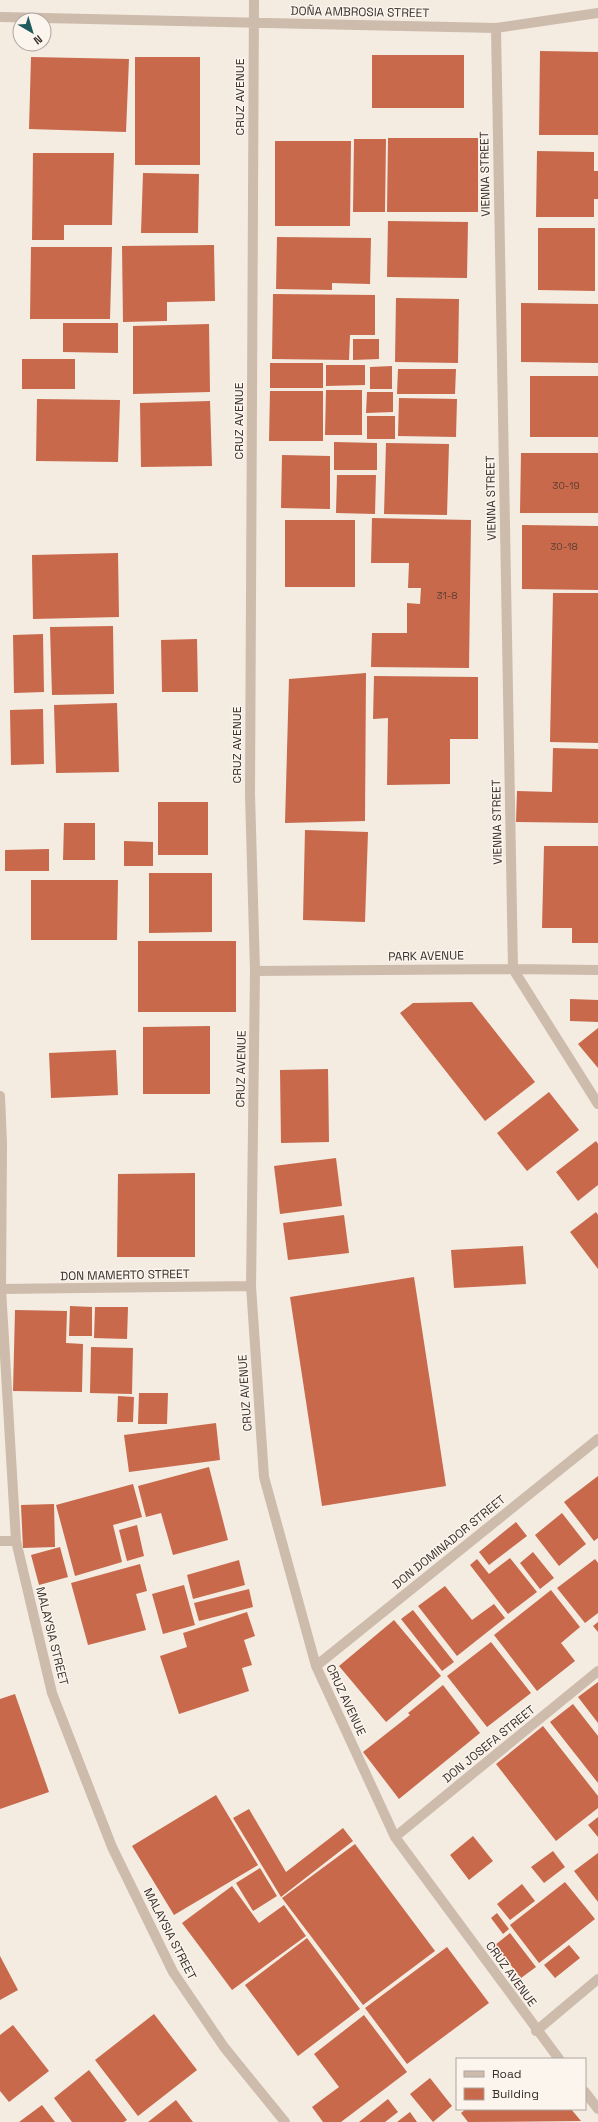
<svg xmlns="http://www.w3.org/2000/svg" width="598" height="2122" font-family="'Space Grotesk',sans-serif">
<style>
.building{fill:#c8694b}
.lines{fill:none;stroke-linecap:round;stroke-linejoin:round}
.minor{stroke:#cdbbac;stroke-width:10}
.labels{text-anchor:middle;stroke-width:3;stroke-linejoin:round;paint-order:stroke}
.number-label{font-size:10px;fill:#5e3e33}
.street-label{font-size:12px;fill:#3b302b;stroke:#fbf5ee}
</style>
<rect width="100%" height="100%" fill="#f4ebe1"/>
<path class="building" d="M 540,51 L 598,52 L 598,135 L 539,135 Z
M 372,55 L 464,55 L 464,108 L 372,108 Z
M 31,57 L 129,59 L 126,132 L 29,129 Z
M 135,57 L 200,57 L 200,165 L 135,165 Z
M 388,138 L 478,138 L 478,212 L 387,212 Z
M 354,139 L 386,139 L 385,212 L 353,212 Z
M 275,141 L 351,141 L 350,226 L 275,226 Z
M 537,151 L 594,152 L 594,171 L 598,171 L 598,199 L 594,199 L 594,217 L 536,217 Z
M 33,153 L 114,153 L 112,225 L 64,225 L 64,240 L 32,240 Z
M 143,173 L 199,174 L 198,233 L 141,233 Z
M 388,221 L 468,222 L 467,278 L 387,277 Z
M 538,228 L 595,228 L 595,291 L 538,290 Z
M 277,237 L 371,238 L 370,284 L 332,283 L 332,290 L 276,289 Z
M 214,245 L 215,301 L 167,302 L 167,321 L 123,322 L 122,246 Z
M 31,247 L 112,247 L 110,319 L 30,319 Z
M 273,294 L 375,295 L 375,335 L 350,335 L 349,360 L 272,359 Z
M 396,298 L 459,299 L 458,363 L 395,362 Z
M 521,303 L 598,304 L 598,363 L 521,362 Z
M 63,323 L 118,323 L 118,353 L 63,352 Z
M 209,324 L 210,392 L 133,394 L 133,326 Z
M 353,339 L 379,339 L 379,359 L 353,360 Z
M 22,359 L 75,359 L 75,389 L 22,389 Z
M 270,363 L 323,363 L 323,388 L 270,388 Z
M 326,365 L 365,365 L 365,385 L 326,386 Z
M 392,366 L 392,389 L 370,389 L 370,367 Z
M 398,369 L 456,369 L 455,394 L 397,394 Z
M 530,376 L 598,376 L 598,437 L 530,437 Z
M 326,390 L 362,390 L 362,435 L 325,435 Z
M 270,391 L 323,391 L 323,441 L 269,441 Z
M 367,392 L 393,392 L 393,412 L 366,413 Z
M 399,398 L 457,399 L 456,437 L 398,436 Z
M 37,399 L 120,400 L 118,462 L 36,461 Z
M 210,401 L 212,466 L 141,467 L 140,403 Z
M 367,416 L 395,416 L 395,439 L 367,439 Z
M 334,442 L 377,443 L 377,470 L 334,470 Z
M 386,443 L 449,444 L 447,515 L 384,514 Z
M 521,453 L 598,453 L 598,513 L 520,513 Z
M 282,455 L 330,456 L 330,509 L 281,508 Z
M 337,475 L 376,475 L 375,514 L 336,513 Z
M 372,518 L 471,520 L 469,668 L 371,667 L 372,633 L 407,633 L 407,603 L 420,604 L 421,588 L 408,588 L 409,563 L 371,563 Z
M 285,520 L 355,520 L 355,587 L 285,587 Z
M 522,525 L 598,526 L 598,590 L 522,589 Z
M 118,553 L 119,617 L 33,619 L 32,555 Z
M 553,593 L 598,593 L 598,743 L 550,742 Z
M 113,626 L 114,694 L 52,695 L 50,627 Z
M 43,634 L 44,692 L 14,693 L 13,635 Z
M 197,639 L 198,692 L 162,692 L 161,640 Z
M 366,673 L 365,821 L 285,823 L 289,679 Z
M 374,676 L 478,677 L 478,739 L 450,739 L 450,784 L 387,785 L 388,718 L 373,719 Z
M 117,703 L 119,772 L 56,773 L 54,705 Z
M 43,709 L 44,764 L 11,765 L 10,710 Z
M 553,748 L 598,749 L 598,823 L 516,822 L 517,791 L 552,792 Z
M 158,802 L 208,802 L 208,855 L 158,855 Z
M 64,823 L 95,823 L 95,860 L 63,860 Z
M 305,830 L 368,832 L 365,922 L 303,920 Z
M 124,841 L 153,842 L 153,866 L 124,866 Z
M 544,846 L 598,846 L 598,943 L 572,943 L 572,928 L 542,928 Z
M 49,849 L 49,871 L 5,871 L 5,850 Z
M 149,873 L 212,873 L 212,932 L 149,933 Z
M 31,880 L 118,880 L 117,940 L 31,940 Z
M 138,941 L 236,941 L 236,1012 L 138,1012 Z
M 570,999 L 598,1000 L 598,1022 L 570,1021 Z
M 472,1002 L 535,1082 L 485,1121 L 400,1013 L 413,1003 Z
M 210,1026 L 210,1094 L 143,1094 L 143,1027 Z
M 598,1028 L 598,1068 L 578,1044 Z
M 116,1050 L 118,1095 L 51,1098 L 49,1053 Z
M 328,1069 L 329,1142 L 281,1143 L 280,1070 Z
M 549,1092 L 579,1130 L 527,1171 L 497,1133 Z
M 596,1141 L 598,1144 L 598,1185 L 578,1201 L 556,1172 Z
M 336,1158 L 342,1206 L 280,1214 L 274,1166 Z
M 195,1173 L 195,1257 L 117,1257 L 118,1174 Z
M 596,1212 L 598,1215 L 598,1269 L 570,1232 Z
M 344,1215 L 349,1253 L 288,1260 L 283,1223 Z
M 523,1246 L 526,1284 L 454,1288 L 451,1250 Z
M 414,1277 L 446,1486 L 322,1506 L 290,1297 Z
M 70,1306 L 92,1307 L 92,1336 L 69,1336 Z
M 95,1307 L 128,1307 L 127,1339 L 94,1338 Z
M 15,1310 L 67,1311 L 66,1343 L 83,1344 L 82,1392 L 13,1391 Z
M 91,1347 L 133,1348 L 132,1394 L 90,1393 Z
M 139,1393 L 168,1393 L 167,1424 L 138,1424 Z
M 118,1396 L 134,1397 L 133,1422 L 117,1422 Z
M 216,1423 L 220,1460 L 129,1472 L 124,1435 Z
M 209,1467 L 228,1540 L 173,1555 L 161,1513 L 146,1517 L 138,1486 Z
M 598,1476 L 598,1538 L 594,1541 L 564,1502 Z
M 133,1484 L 142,1517 L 113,1525 L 122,1562 L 75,1576 L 56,1505 Z
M 54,1504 L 55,1547 L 23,1548 L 21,1505 Z
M 562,1513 L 586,1544 L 559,1566 L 535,1535 Z
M 516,1522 L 527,1536 L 489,1565 L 479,1552 Z
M 137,1525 L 144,1556 L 127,1561 L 119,1530 Z
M 60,1547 L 68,1577 L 39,1585 L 31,1555 Z
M 533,1552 L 554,1578 L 540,1589 L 520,1563 Z
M 510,1558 L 537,1592 L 508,1614 L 470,1565 L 477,1559 L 489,1574 Z
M 595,1559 L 598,1563 L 598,1613 L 585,1623 L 557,1588 Z
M 239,1560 L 245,1585 L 193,1599 L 187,1575 Z
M 140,1564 L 147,1591 L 136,1594 L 146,1630 L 88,1645 L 71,1583 Z
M 184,1585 L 195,1625 L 163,1634 L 152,1594 Z
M 445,1586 L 472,1620 L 494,1604 L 505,1618 L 457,1656 L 418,1606 Z
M 249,1589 L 253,1607 L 199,1621 L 194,1603 Z
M 551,1590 L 580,1627 L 561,1643 L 575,1661 L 537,1691 L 494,1635 Z
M 413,1610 L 454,1662 L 442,1671 L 401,1619 Z
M 247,1612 L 255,1636 L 244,1640 L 252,1665 L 242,1668 L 249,1691 L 179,1714 L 160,1656 L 187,1647 L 183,1633 Z
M 394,1620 L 441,1676 L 386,1722 L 339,1666 Z
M 598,1622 L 598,1632 L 593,1626 Z
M 491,1642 L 531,1693 L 487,1727 L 447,1676 Z
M 598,1682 L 598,1723 L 578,1697 Z
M 443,1685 L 480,1733 L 399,1799 L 363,1752 L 410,1715 L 408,1713 Z
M 15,1694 L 49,1792 L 0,1809 L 0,1699 Z
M 573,1704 L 598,1736 L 598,1783 L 550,1722 Z
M 543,1726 L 598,1796 L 598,1808 L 556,1841 L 496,1764 Z
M 216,1795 L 258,1865 L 174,1915 L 132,1846 Z
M 249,1809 L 286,1872 L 343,1828 L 353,1841 L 281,1897 L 233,1818 Z
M 598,1817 L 598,1837 L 588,1825 Z
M 473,1836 L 493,1861 L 469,1880 L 450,1855 Z
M 355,1844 L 435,1951 L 363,2005 L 282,1898 Z
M 553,1851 L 565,1867 L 544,1883 L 531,1867 Z
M 598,1853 L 598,1902 L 574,1871 Z
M 260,1868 L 277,1896 L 253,1911 L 236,1883 Z
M 565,1882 L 595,1919 L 539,1963 L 510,1925 Z
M 522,1884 L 535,1901 L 510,1920 L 497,1904 Z
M 232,1886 L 259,1923 L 284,1905 L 306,1936 L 232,1990 L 182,1923 Z
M 497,1913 L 509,1929 L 503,1934 L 491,1918 Z
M 510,1933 L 536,1967 L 521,1978 L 495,1945 Z
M 307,1938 L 360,2009 L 298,2056 L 245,1985 Z
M 569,1945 L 580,1958 L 555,1978 L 544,1965 Z
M 447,1947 L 489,2003 L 407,2064 L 365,2008 Z
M 0,1956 L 18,1990 L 0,2000 Z
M 154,2014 L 197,2070 L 138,2116 L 95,2060 Z
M 364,2015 L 407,2072 L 341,2122 L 323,2122 L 312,2107 L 339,2087 L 314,2054 Z
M 13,2025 L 49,2071 L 9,2102 L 0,2091 L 0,2035 Z
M 89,2070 L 127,2120 L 124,2122 L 72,2122 L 54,2098 Z
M 430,2078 L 452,2106 L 433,2122 L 410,2094 Z
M 388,2099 L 398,2112 L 385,2122 L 359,2122 Z
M 176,2100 L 193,2122 L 148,2122 Z
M 42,2105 L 55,2122 L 19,2122 Z
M 466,2109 L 571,2109 L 581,2121 L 468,2122 L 461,2113 Z
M 410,2112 L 417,2122 L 397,2122 Z"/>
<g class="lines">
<path class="minor" d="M 254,0 L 250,794 L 255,971 L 251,1286 L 264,1477 L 316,1666 L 395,1837 L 559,2059
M 0,17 L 496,28 L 598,13
M 496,28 L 513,969 L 598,1104
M 255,971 L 513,969 L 598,970
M 0,1096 L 2,1144 L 1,1289 L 16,1541 L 52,1693 L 112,1847 L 173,1972 L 224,2047 L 285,2122
M 0,1289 L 251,1286
M 0,1541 L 16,1541
M 316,1666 L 598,1439
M 395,1837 L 598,1671
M 536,2031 L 598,1979
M 585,2092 L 598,2109"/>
</g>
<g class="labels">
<g class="number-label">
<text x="566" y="489">30-19</text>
<text x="564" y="550">30-18</text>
<text x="447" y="599">31-8</text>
</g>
<g class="street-label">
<text transform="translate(360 12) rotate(1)" y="4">DOÑA AMBROSIA STREET</text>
<text transform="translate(240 97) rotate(-90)" y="4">CRUZ AVENUE</text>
<text transform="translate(485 174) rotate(-91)" y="4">VIENNA STREET</text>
<text transform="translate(239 421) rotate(-90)" y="4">CRUZ AVENUE</text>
<text transform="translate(491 498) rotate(-91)" y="4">VIENNA STREET</text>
<text transform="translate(237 745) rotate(-90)" y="4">CRUZ AVENUE</text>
<text transform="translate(497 822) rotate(-91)" y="4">VIENNA STREET</text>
<text transform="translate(426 956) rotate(-1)" y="4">PARK AVENUE</text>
<text transform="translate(241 1069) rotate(-89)" y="4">CRUZ AVENUE</text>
<text transform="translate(125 1275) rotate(-1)" y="4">DON MAMERTO STREET</text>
<text transform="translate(245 1393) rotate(-94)" y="4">CRUZ AVENUE</text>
<text transform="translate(449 1542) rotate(-39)" y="4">DON DOMINADOR STREET</text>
<text transform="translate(52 1636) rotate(76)" y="4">MALAYSIA STREET</text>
<text transform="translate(346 1700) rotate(65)" y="4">CRUZ AVENUE</text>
<text transform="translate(489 1744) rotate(-39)" y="4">DON JOSEFA STREET</text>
<text transform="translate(170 1934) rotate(63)" y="4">MALAYSIA STREET</text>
<text transform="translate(511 1974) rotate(54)" y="4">CRUZ AVENUE</text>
</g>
</g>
<rect x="456" y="2058" width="130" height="52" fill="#fbf5ee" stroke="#aea6a0"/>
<rect x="464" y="2071" width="20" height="6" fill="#cdbbac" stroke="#aea6a0"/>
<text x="492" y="2078" font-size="12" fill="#3b302b">Road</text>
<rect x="464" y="2088" width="20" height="12" fill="#c8694b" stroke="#aea6a0"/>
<text x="492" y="2098" font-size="12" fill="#3b302b">Building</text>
<g transform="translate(32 32) rotate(142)"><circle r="19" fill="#fbf5ee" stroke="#aea6a0"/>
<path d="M0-3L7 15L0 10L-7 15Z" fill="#1f5a5e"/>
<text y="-6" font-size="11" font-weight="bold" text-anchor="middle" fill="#3b302b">N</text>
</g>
</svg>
